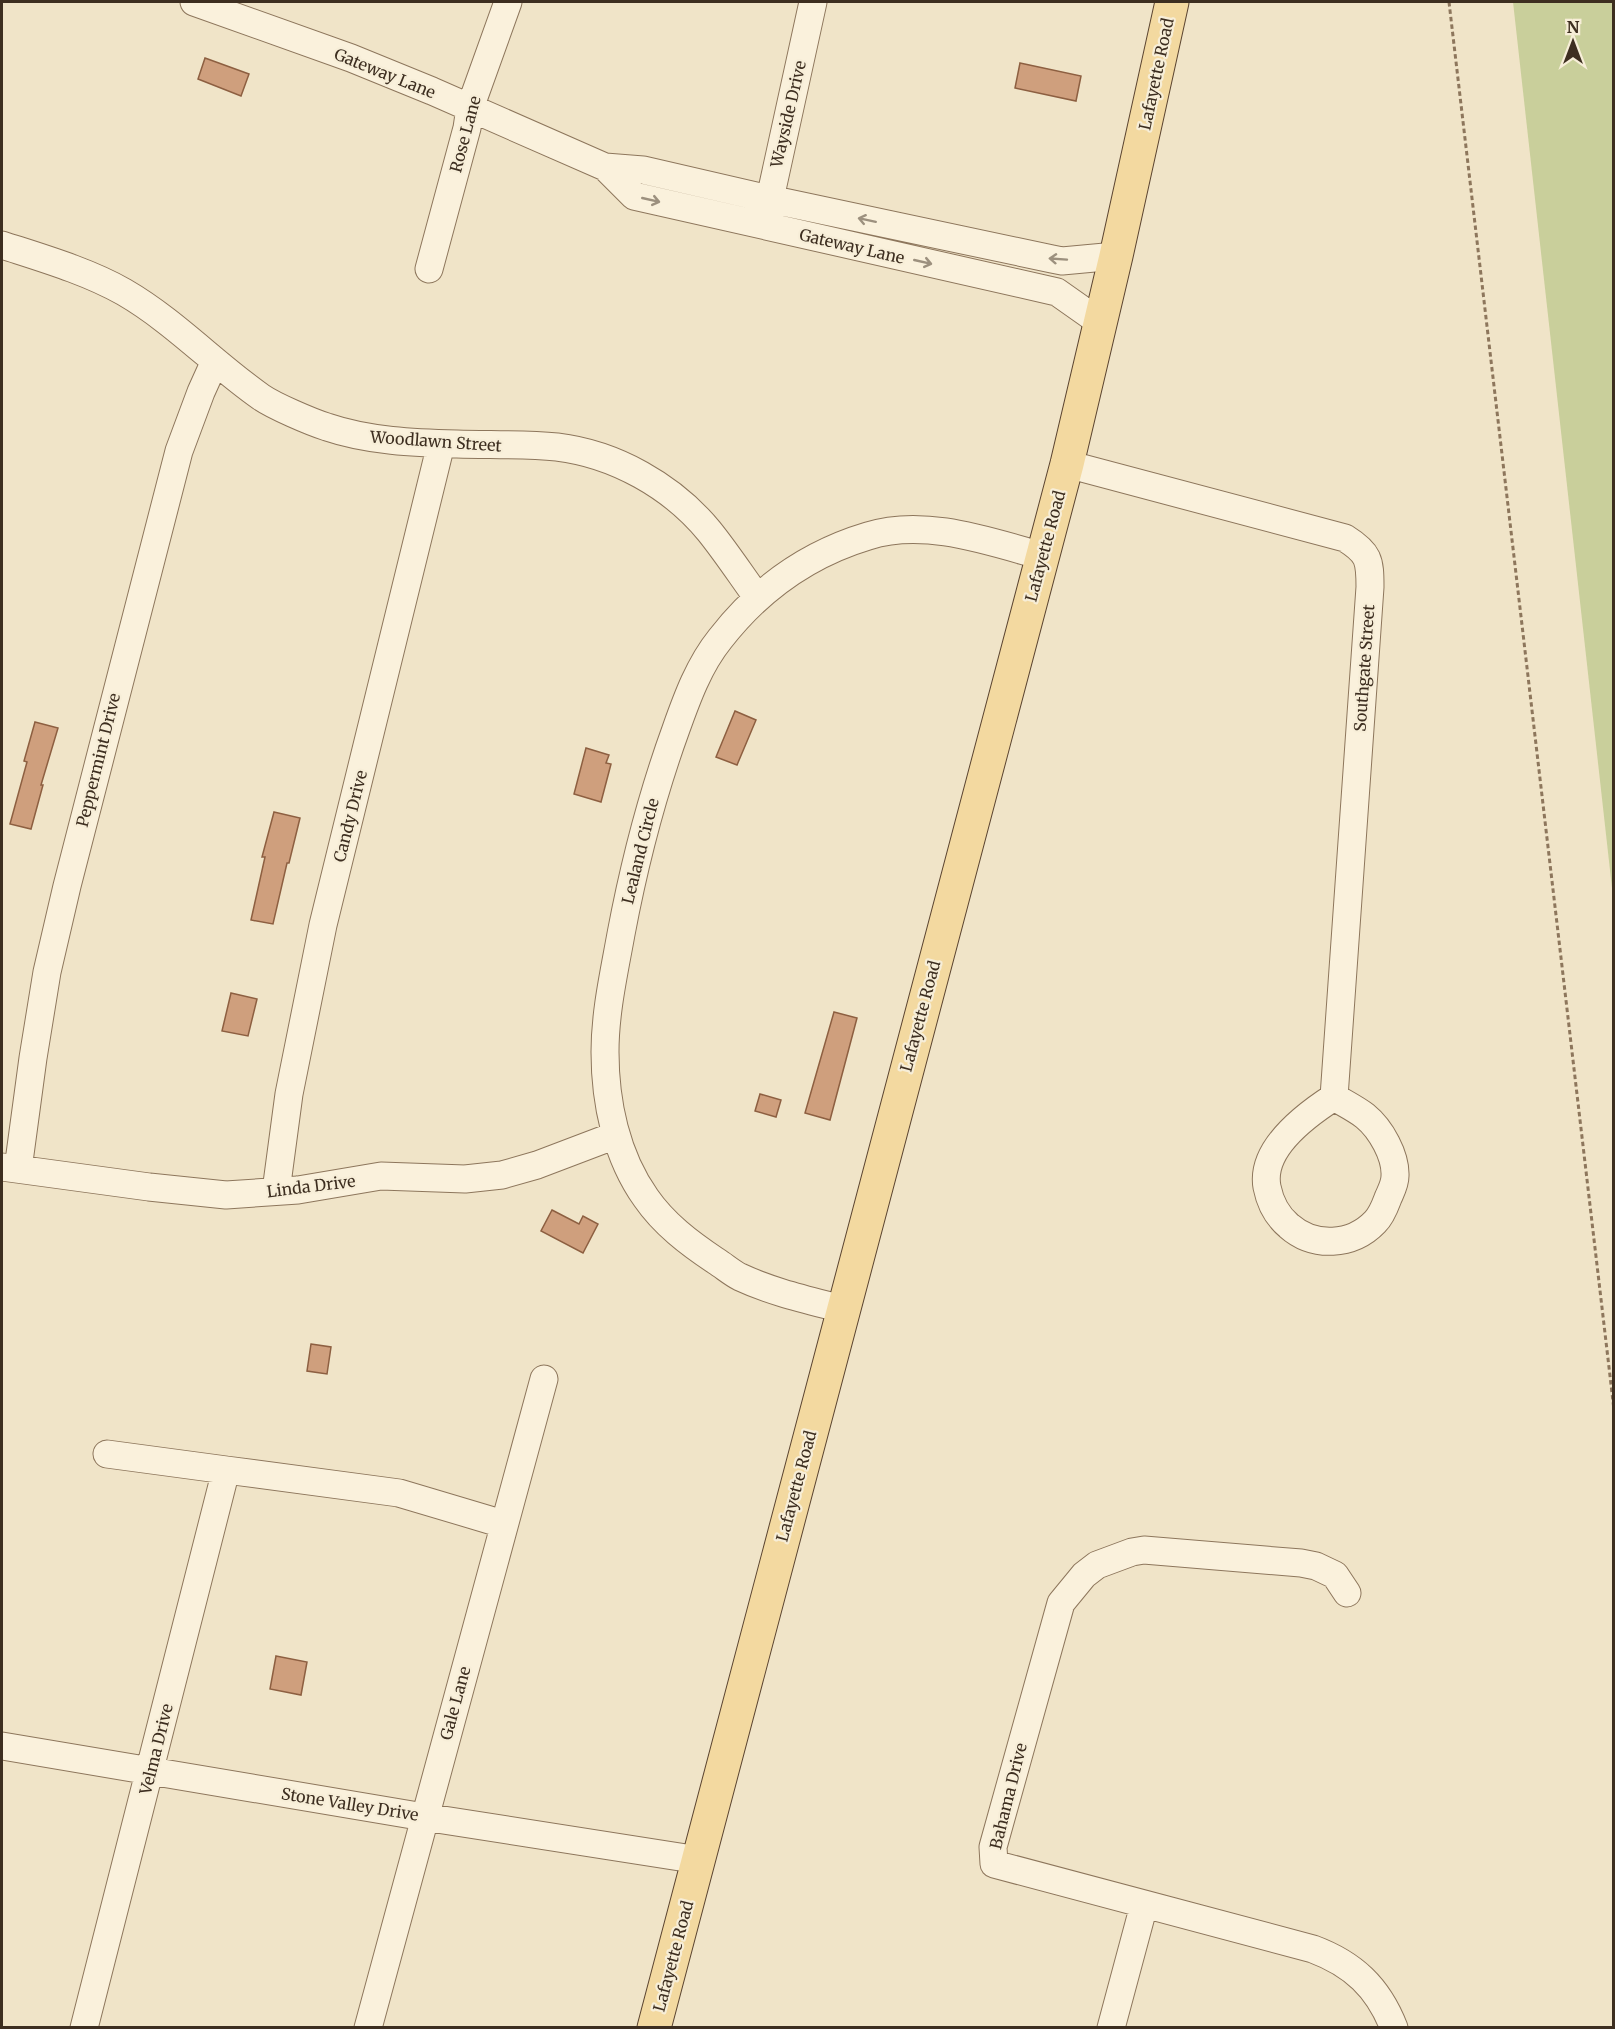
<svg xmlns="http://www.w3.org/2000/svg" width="1615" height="2029" font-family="Merriweather,serif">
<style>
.green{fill:#c9cf9b}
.building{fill:#cf9f7d;stroke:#8d5f41;stroke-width:1.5}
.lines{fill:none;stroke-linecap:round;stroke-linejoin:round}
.minor-casing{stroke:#8d765c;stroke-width:29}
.major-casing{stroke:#5b4430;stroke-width:35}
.path{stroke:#8d765c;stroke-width:3;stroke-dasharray:4.5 3;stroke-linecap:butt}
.minor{stroke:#faf1dc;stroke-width:27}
.major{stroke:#f3d9a0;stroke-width:33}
.oneway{stroke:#9c907e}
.labels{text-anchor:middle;stroke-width:4.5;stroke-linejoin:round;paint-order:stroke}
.street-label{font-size:16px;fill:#3d2e20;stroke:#f7eed8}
</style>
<rect width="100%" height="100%" fill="#f0e4c8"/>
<path class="green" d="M 1513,2 L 1613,2 L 1613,897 Z"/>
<path class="building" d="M 205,58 L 249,74 L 241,96 L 198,79 Z
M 1020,63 L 1081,76 L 1076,101 L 1015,88 Z
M 735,711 L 756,720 L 737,765 L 716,757 Z
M 35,722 L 58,728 L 41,785 L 43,785 L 31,829 L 10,824 L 27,762 L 24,761 Z
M 586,748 L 609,755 L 606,763 L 611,764 L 601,802 L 574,794 Z
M 274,812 L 300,818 L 289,863 L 287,863 L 273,924 L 251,920 L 265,857 L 262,857 Z
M 231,993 L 257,999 L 248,1036 L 222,1031 Z
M 834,1012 L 857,1018 L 830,1120 L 805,1113 Z
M 760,1094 L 781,1100 L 776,1117 L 755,1111 Z
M 552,1210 L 579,1224 L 583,1216 L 598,1224 L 583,1253 L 541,1231 Z
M 311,1344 L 331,1347 L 327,1374 L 307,1371 Z
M 276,1656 L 307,1662 L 301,1695 L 270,1689 Z"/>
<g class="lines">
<g class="minor-casing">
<path id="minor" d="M 194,2 L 351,58 L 432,91 L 605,167 L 643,170 L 769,199 L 1052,259 L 1062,261 L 1116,256
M 605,167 L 634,196 L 1057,292 L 1101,323
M 766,217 L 813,2
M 2,245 C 42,258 87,271 124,292 C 174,321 214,364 261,397 C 274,406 311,422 327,427 C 368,441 415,443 457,444 C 490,445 524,444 557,447 C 615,454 672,486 709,531 C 726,552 741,575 757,597
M 429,269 L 467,128 L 470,108 L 508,2
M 1067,464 L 1345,538 C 1369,553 1370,560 1370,587 L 1334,1097
M 1334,1097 C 1344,1103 1356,1109 1365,1116 C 1381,1129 1396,1156 1395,1176 C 1395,1184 1391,1191 1388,1198 C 1385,1206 1382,1215 1375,1222 C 1352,1246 1314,1248 1289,1226 C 1277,1216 1270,1202 1267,1187 C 1260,1149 1306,1115 1334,1097 Z
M 2,1167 L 149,1187 L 226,1195 L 298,1190 L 381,1176 L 465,1179 L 502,1175 L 537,1165 L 616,1135
M 18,1169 L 33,1058 L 47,972 L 67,886 L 179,451 L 201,392 L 215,361
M 276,1191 L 289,1094 L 323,925 L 441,444
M 842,1309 C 808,1300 772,1292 740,1277 C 732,1273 724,1266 716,1261 C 689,1243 664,1224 646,1198 C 616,1156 605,1102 605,1052 C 605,1012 614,973 621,934 C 634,865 652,795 676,729 C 687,698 699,665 720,639 C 758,590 808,554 868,536 C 924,518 988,541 1042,556
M 107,1454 L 226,1470
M 1347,1593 L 1335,1575 L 1316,1566 L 1301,1563 L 1144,1550 L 1132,1552 L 1097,1565 L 1084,1575 L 1061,1603 L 993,1847 L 994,1864 L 1313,1949 C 1353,1964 1378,1987 1394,2028
M 2,1746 L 424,1817 L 699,1860
M 84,2028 L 226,1470 L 399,1493 L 503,1524
M 368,2028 L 544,1379
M 1111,2028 L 1144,1905"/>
</g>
<g class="major-casing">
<path id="major" d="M 654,2028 L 1067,464 L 1116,256 L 1172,2"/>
</g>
<path class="path" d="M 1449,2 L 1614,1410"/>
<use href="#minor" class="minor"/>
<use href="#major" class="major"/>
</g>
<defs><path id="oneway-shaft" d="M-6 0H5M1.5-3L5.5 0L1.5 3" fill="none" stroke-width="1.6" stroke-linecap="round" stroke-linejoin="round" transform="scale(1.5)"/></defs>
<g class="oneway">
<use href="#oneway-shaft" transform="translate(651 200) rotate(13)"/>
<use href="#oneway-shaft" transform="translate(867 220) rotate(-168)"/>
<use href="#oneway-shaft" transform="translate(1058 259) rotate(-176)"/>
<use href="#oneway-shaft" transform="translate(923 262) rotate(13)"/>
</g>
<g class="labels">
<g class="street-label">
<text transform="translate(385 73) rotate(22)" y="6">Gateway Lane</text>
<text transform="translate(1156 74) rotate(-78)" y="6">Lafayette Road</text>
<text transform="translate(788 114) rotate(-77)" y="6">Wayside Drive</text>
<text transform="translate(465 134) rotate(-75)" y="6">Rose Lane</text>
<text transform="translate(852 246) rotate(13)" y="6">Gateway Lane</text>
<text transform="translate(436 441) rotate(4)" y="6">Woodlawn Street</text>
<text transform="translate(1045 546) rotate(-75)" y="6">Lafayette Road</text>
<text transform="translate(1364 668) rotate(-86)" y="6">Southgate Street</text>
<text transform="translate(98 760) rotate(-76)" y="6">Peppermint Drive</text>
<text transform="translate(350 816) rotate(-76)" y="6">Candy Drive</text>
<text transform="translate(640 851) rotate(-76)" y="6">Lealand Circle</text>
<text transform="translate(920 1016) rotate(-75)" y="6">Lafayette Road</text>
<text transform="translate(311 1186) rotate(-7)" y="6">Linda Drive</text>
<text transform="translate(796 1486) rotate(-75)" y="6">Lafayette Road</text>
<text transform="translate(455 1703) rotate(-75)" y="6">Gale Lane</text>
<text transform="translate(156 1749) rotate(-76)" y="6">Velma Drive</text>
<text transform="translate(1008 1796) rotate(-76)" y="6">Bahama Drive</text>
<text transform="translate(350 1804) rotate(9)" y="6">Stone Valley Drive</text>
<text transform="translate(673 1956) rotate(-75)" y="6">Lafayette Road</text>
</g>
</g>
<rect width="1615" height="2029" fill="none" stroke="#3d2e20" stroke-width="6"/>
<g transform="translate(1573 42)" stroke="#f7eed8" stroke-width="4.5" paint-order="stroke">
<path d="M0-4.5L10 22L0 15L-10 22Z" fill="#3d2e20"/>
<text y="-9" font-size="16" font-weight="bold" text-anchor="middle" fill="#3d2e20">N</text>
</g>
</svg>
